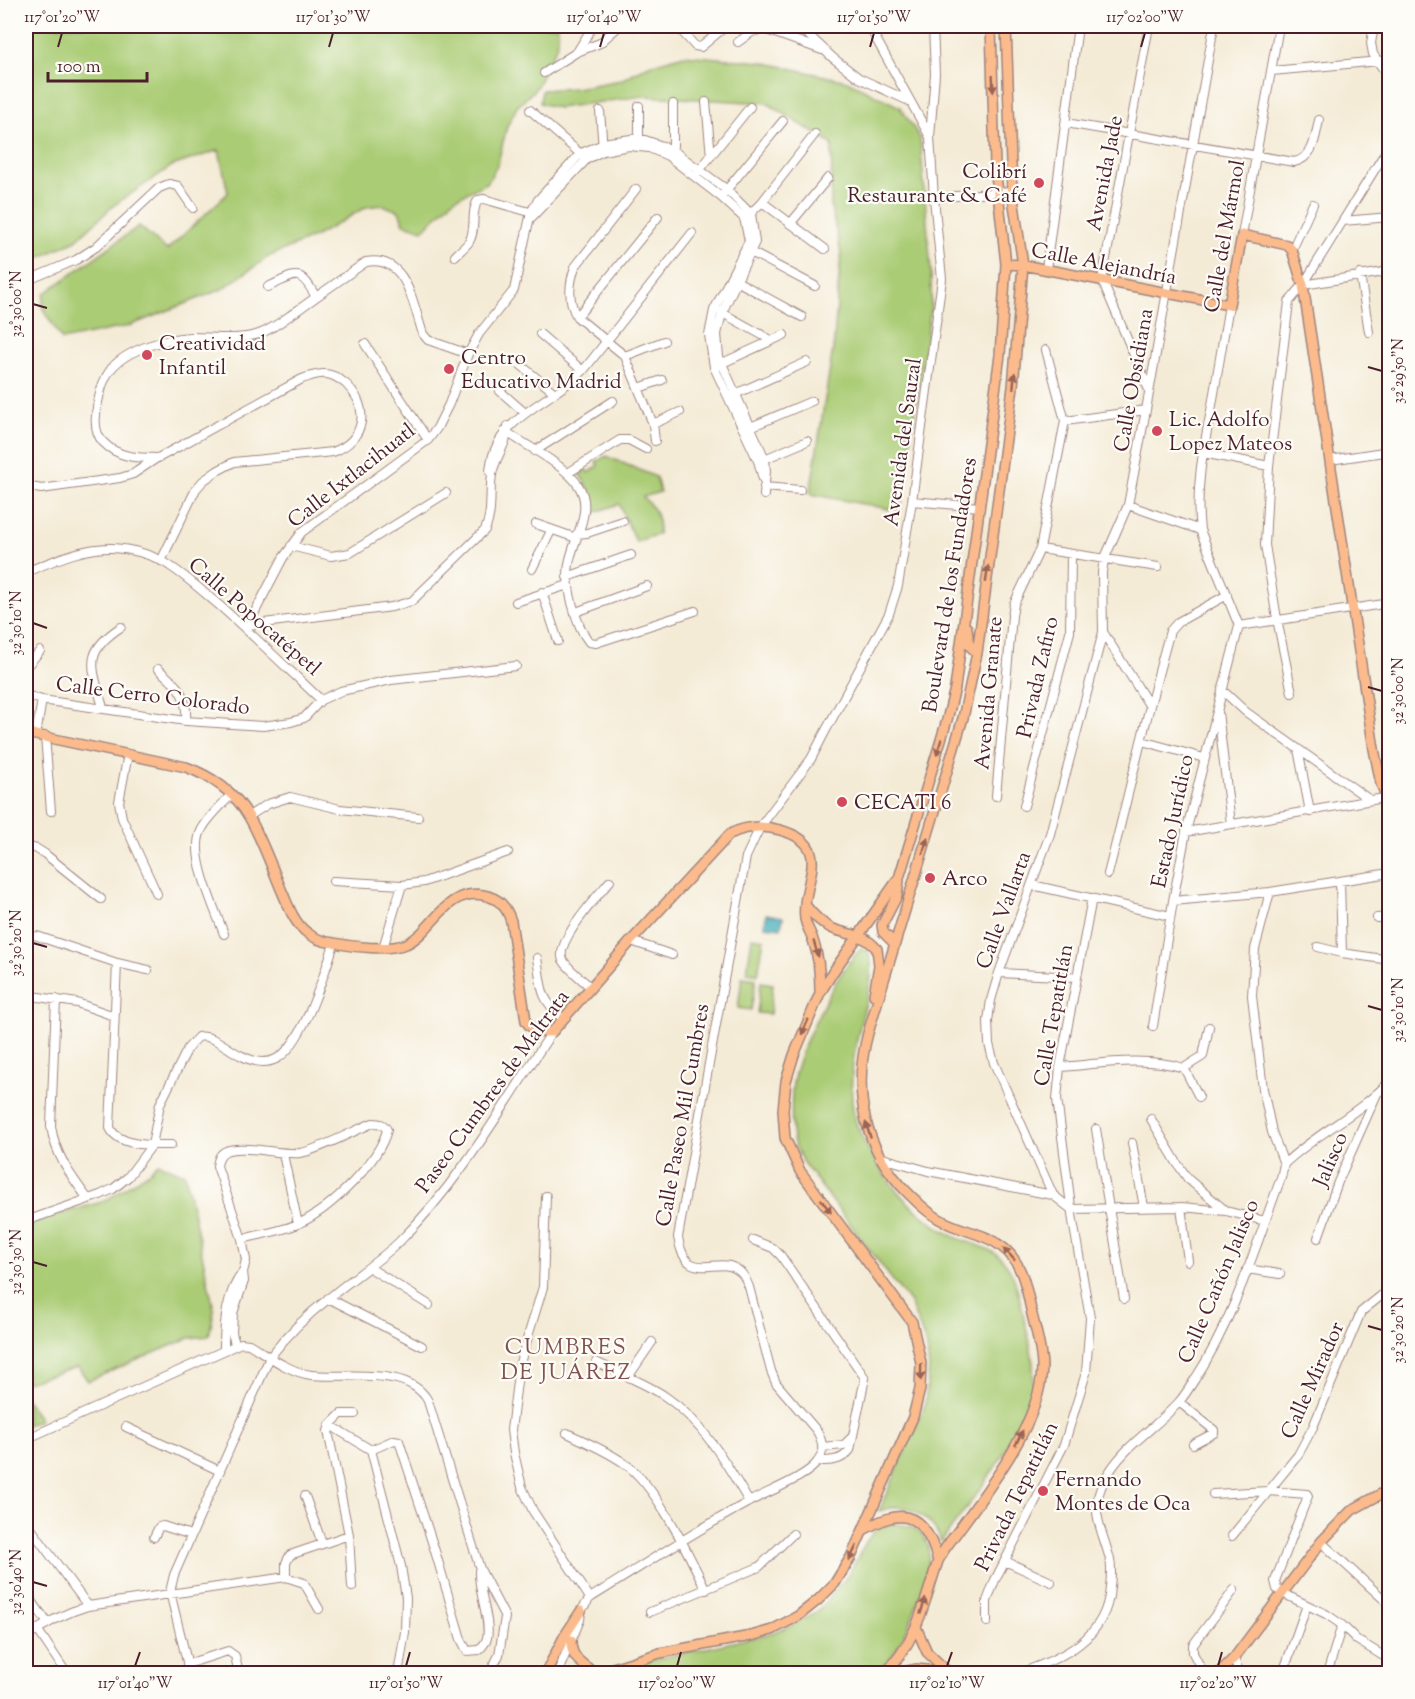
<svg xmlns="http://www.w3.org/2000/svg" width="1415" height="1699" font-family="'Sorts Mill Goudy',serif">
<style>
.green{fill:#aacc75;stroke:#7a7650;stroke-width:1.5}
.water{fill:#3aaab8;stroke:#426472;stroke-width:1.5}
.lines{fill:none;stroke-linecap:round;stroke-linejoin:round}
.minor-casing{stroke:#9f8580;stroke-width:10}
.major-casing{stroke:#9f8580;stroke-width:12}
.minor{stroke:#fff;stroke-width:8}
.major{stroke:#fbbb8c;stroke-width:9}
.oneway{fill:#9a6557}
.ticks{fill:none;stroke:#4a1f2b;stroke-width:2}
.poi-dot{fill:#d1495b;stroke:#fdfcf7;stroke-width:2}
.labels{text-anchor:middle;stroke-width:4.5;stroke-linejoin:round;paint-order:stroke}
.poi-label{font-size:21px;fill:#4a1f2b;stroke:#fdfcf7;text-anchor:start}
.street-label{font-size:21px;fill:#4a1f2b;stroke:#fdfcf7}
.neighbourhood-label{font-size:22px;letter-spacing:1.5px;fill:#815250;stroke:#fdfcf7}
.neatline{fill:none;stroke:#4a1f2b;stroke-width:2}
.ticks-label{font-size:15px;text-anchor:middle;fill:#4a1f2b}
</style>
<rect width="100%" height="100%" fill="#fdfcf7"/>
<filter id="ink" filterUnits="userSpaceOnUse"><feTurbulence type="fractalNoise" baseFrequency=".0167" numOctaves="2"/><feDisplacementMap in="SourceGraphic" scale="12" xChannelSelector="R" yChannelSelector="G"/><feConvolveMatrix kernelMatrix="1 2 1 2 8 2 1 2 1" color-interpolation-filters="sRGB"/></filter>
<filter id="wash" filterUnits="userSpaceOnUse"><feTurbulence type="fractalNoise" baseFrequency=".008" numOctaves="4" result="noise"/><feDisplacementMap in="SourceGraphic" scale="24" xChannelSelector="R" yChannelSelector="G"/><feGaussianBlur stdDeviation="1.35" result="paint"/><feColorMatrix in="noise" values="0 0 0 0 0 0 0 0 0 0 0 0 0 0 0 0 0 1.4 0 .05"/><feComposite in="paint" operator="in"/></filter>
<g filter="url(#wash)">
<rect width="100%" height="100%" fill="#f4ebd6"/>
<path class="green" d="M 26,26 L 558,26 L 558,43 L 536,88 L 517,107 L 507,126 L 497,166 L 487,183 L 454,199 L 423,230 L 404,224 L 399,211 L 382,205 L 366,207 L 318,235 L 270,256 L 222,289 L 129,326 L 62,340 L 42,307 L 44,294 L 139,226 L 167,250 L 228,193 L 219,150 L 172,166 L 113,206 L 76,240 L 26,264 Z
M 684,55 L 762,62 L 847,81 L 900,107 L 920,138 L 931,271 L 931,307 L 900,511 L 810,494 L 834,342 L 841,253 L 831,207 L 832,144 L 767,103 L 644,96 L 558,108 L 540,103 L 542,90 L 576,88 L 621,80 L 649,65 Z
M 606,456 L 656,477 L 660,492 L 643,497 C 654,508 661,518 658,534 L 636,542 L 619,504 L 593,513 L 590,491 L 579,473 L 586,470 L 589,473 L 598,466 L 596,462 Z
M 752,937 L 764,939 L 758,974 L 747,972 Z
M 861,949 L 868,951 C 877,971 865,1005 860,1026 C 852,1058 846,1102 860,1133 C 880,1177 914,1217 957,1238 C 971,1244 987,1246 999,1256 C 1016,1271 1018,1293 1023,1314 C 1028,1336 1035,1359 1033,1381 C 1033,1388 1029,1396 1027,1403 C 1010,1455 973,1498 941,1542 C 936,1524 917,1508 898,1507 C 892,1506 885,1510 879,1511 L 925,1405 L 929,1369 L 927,1346 L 910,1303 L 802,1161 C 799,1154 795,1147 793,1139 C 791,1129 791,1095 793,1084 C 797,1052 837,971 861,949 Z
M 742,977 L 756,979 L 751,1010 L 738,1008 Z
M 761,982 L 773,984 L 770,1014 L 757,1013 Z
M 158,1163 L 185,1174 L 214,1310 L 209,1336 L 189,1338 L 88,1381 L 78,1367 L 26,1382 L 26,1298 L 30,1297 L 28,1249 L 26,1249 L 26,1224 L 105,1201 L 148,1173 Z
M 26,1399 L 40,1420 L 26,1425 Z
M 893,1524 C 942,1525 930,1568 919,1598 C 910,1625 898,1656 874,1673 L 608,1674 L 630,1665 L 764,1635 L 791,1626 L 818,1611 L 848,1575 L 866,1542 L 877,1528 Z"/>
<path class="water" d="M 766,914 L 783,917 L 781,928 L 765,926 Z"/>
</g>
<g filter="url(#ink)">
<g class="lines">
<g class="minor-casing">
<path id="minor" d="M 677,26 L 695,46 L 701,47 L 726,26
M 799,26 L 833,58 L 859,78 L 909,101
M 869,26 L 930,137
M 1374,26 L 1371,43 L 1373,54 L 1385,72 L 1390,123
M 738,42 L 752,32 L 764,29 L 822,50
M 577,52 L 593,26
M 1272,71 L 1390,60
M 544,73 L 577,52 L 600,43 L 619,26
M 706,102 L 711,156
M 639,106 L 639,141
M 530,110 L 583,156
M 600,111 L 603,149
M 1066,123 L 1294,162 C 1314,158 1315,138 1319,120
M 670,152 L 673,146 L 673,104
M 698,172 L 750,107
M 636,189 L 575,267 C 569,284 568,302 577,317 L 625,356 L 653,424 L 655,441
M 724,193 L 783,121
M 934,198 L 1012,191
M 762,202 L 825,249
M 748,216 L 762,202 L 815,134
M 532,217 L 587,159 L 603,151 L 629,146 L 649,148 L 668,156 L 721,197 L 744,218 L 749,241 L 714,310 L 709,335 L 714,367 L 758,461 L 763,479
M 1343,221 L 1390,217
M 790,224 L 828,178
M 1242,235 L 1279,26
M 1292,250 L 1313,204
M 749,251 L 815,286
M 455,256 C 459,252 465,247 469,242 C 477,229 470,212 478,200 L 484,199 L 533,213
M 1046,269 L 1078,26
M 1360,274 L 1369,332
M 733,279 L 802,317
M 26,281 L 76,260 L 96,247 L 159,188 L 169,184 L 178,186 L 193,208
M 1303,285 L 1390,271
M 268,287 C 297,274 299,267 316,297
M 1229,305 C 1223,341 1217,376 1211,411 C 1203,450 1195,490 1200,530 L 1239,626
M 719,311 L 771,340
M 577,317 L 658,217
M 540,334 L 583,371
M 365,344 L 428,440
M 625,356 L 664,341
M 517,362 L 555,393
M 718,365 L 784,335
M 639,388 L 662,380
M 1149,390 L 1102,280 L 1149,26
M 500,391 L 525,413
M 733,395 L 807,362
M 1065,421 L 1146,410
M 653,424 L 680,412
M 748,428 L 812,401
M 505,431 C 525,445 565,465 578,485 C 595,509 573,539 569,564 C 565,585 576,626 589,642 L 596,643 L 695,611
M 535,451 L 613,401
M 1203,453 L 1269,466
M 762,460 L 807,441
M 1330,460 L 1390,451
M 490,472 C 493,418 549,404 583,371 L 692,233
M 568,473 L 620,440 L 629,440 L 646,449
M 26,486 L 41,489 L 120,478 L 133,474 L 157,458
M 764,487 L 800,490
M 912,501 L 980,507
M 1128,505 L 1200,530
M 536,524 L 576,538
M 577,534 L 587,533 L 623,521
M 291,546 L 331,556 L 350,553 L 446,493
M 1040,549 L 1158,567
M 161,561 L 196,489 L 203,481 L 217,471 L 234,462 L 333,452 C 365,440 371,408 346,384 C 340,379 333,374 325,374 C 318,373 309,377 302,379 L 158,458 C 138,458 118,458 103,442 C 93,432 95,415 98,402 C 100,391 104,378 111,369 C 127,349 167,338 191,337 C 213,337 238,341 259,334 C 273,329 286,318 298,310 C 320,294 343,278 366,262 C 407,254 413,305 423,334 L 428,340 L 468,354
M 532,569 L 551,531
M 26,572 C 53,561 83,547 113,548 C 130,549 147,553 162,561 C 183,573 201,590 220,606 C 254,636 287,668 321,700
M 567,577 L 631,555
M 542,592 L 558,641
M 516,602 L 568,585
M 576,612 L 647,586
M 248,625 L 392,607 L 412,601 L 485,530 C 494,510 488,489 493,470 C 497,455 508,442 508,426
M 1239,626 L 1390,603
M 246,629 L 283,558 L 302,532 L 428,440 L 437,428 L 449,404 L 468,354 L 479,334 L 514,290 L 531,212 L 538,200 L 581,153 L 609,142 L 639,138 L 671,149 L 726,189 L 751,214 L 755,242 L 722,313 L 717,334 L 719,357 L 765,459 L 766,471 L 764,495
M 1103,632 L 1149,705
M 26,667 L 40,651
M 158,669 C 177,685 188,694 186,721
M 1222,690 L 1246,712 L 1370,800
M 1292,693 L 1277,619 L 1265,545 L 1269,466 L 1289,302 L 1303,285 L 1390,145
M 26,695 L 42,700 L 186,721 L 263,726 L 291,722 L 304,718 L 321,700 L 341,691 L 391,680 L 516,666
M 103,708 C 93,668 81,653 121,627
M 1218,712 L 1231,824
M 36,735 L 42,700
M 45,736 L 51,811
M 1142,741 L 1204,758
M 1298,749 L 1310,812
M 128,754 L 119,802 L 122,818 L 157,894
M 996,796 L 1012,616 L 1014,604 L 1040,549 L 1065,421 L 1046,350
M 1024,806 L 1070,632 L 1071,555
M 249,816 L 268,804 L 290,797 L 340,809 L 418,817
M 1186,832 L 1390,797
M 26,846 L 37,849 L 45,854 L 101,899
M 1108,874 C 1129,793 1147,712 1170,631 L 1178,622 L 1227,595
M 333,881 L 402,885 L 424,882 L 508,852
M 1340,882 L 1342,953
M 1032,885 L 1170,916
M 1173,901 L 1270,892 L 1390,873
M 1377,918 L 1390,917
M 224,934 C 215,909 189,855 201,831 C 207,818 221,806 231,795
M 37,936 L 117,963 L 148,970
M 631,941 L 672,955
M 1318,947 L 1342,953 L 1390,960
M 383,948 L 402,885
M 537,958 C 542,989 539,997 563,1019
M 117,963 L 110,1128 C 119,1147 153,1145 171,1145
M 999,973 L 1077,977
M 590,987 C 582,979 569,970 563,960 C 554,943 599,894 610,881
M 26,995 L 77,1003 L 114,1016
M 56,999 L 51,1126 C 55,1155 71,1176 88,1199
M 1153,1026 L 1173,901 L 1186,832 L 1239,626
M 1060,1067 C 1100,1064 1145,1056 1184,1068 L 1199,1097
M 1184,1068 L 1203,1056 L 1209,1027
M 1151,1119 L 1177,1163 L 1188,1179 L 1226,1211
M 1096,1129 L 1124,1299
M 1132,1143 L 1144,1207
M 283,1154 L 298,1224
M 879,1157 L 928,1171 L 1053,1195 L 1071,1209 L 1181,1207 L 1226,1211 L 1265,1221
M 1284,1164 C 1317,1133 1359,1114 1390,1081
M 1053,1195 L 994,1063 L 989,1044 L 988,1021 L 991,1000 L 999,973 L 1050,834 L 1103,632 L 1102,572 L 1104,560 L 1128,505 L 1146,410 L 1214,26
M 546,1196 L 543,1287 L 519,1366 L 511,1430 L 514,1453 L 522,1487 L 533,1511 L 590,1598
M 1181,1207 L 1188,1261
M 26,1221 L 100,1195 L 113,1189 L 128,1177 L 152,1145 L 160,1104 L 188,1048 L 198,1037 C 213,1034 227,1049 240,1055 C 251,1061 264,1065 276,1059 C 303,1046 325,971 334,944
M 1390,1230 L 1388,1239 L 1390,1245
M 1318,1238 L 1338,1182 L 1376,1096
M 753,1240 L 773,1248 L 781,1256 L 865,1378 L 850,1450 C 842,1461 831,1461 818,1461
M 370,1268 L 429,1305
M 1247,1269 L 1280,1274
M 328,1298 L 422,1346
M 235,1344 L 232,1333 L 233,1313 L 244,1281 L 243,1272 L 246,1260 L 242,1239 L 217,1166 C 218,1160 219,1154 226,1151 C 241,1144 280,1155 300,1153 C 317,1151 355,1130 373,1123 C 380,1123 384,1124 387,1130 C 379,1162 330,1209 300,1223 C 283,1231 261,1234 242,1239
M 224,1349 C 224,1323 226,1293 243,1272
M 596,1362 C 618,1373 646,1383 666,1397 C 703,1422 727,1464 749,1502
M 628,1377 L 652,1342
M 1179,1402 L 1214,1430 L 1214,1433 L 1193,1444
M 330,1425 L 341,1414 L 355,1414
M 126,1427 L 220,1471
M 567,1433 C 586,1442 607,1451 624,1463 C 657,1486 688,1553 706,1590
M 26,1439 L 241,1343 L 249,1344 C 267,1355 289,1372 311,1375 C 345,1379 409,1365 428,1401 L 480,1569 L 505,1617 L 499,1655 L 493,1667
M 822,1447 L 844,1445 L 851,1438
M 371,1450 L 394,1440 L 399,1441 L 435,1551 L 461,1639 L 467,1651 L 479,1650 C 483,1646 486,1643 487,1638 C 491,1620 478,1592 479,1571
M 1213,1494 L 1268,1491 L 1307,1494 L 1308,1496 L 1275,1581 L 1277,1589 L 1282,1593 L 1326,1614 L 1342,1625 L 1357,1640 L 1390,1660
M 305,1496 L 322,1543
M 26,1522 L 88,1606
M 1232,1536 L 1298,1455 L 1313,1427 L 1361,1312 L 1388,1290 L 1390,1286
M 154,1537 L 159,1527 L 163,1526 L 191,1535
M 1321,1542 L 1390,1605
M 1005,1561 L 1051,1582
M 286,1577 L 286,1563 L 290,1555 L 349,1535
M 352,1587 L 349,1535 L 328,1431 L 330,1425 L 371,1450 L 401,1566 L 406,1598 L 405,1632 L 398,1674
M 26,1593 L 47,1622
M 650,1612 L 759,1567 L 793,1534
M 987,1622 L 987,1601 L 995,1580 L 1064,1445 L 1086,1373 L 1090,1318 L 1073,1221 L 1057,1099 L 1060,1067 L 1092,898
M 37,1629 L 67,1674
M 26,1638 C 45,1623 64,1613 88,1606 L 286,1577 L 304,1583 L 319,1609
M 1234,1658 L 1239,1674
M 187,1664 L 228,1651 L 235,1656 L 239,1674
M 1283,1673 L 1307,1605
M 190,1674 L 170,1592 L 174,1575 L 270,1357 C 287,1335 306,1316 328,1299 C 351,1279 377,1263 399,1242 C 461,1181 504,1104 552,1032
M 557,1674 L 580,1620 L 581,1611 L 590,1598 C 642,1566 693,1532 747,1503 C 764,1493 808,1477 818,1461 C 825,1452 822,1440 817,1431 L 776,1383 L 771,1371 L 749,1287 C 747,1282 744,1274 739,1271 C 719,1253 686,1288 678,1237 L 746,857 L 760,827 L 811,759 L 825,732 L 889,614 L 898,586 L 912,501 L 942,279 L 934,198 L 930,137 L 935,74 L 933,26
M 1017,1674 C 1061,1659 1107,1639 1110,1587 C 1111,1578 1112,1568 1110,1560 C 1103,1530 1088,1512 1104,1481 C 1122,1446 1155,1429 1179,1402 C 1185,1395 1190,1387 1195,1379 C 1234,1320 1256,1244 1281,1178 L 1284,1164 L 1272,1132 L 1263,1089 L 1252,996 L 1255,949 L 1270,892
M 1204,1674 L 1193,1653 L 1193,1645 L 1234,1590
M 1327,1674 L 1342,1625"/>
</g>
<g class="major-casing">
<path id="major" d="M 1006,264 L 1023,265 L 1229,305 L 1242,235 L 1287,245 L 1292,250 L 1303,285 L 1374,749 L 1381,784 L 1390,805
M 967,628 L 969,645 L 977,653
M 26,733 L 186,767 C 211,776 236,793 249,817 C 262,839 273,871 284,896 C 289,908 295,923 305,931 C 313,938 323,942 334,943 C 353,947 388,951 406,944 C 433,932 445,888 483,895 C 499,898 506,906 511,921 L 526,1021 C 532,1031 540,1032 552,1032 L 631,941 L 730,834 C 746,826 762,825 780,830 C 837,846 800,882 805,919 C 806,926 811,933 813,940 C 819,957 820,973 820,991
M 806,906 C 813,915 821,923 831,928 C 849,936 862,932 877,949 L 879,965 L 874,995
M 895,944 L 883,932 L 882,925 L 897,896 L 899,880
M 863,1530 C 871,1526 881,1520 890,1518 C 920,1510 932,1538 938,1561
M 916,1627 L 927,1652 L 948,1672
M 571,1640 C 570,1657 582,1664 595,1673
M 545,1674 L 564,1637 L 581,1611
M 594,1674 L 660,1653 L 751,1636 L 772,1630 L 798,1616 L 818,1600 L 835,1583 L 851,1557 L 913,1417 L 920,1389 L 921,1363 L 912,1322 L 800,1171 L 785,1138 L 783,1110 L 786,1081 L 794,1055 L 820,993 L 833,972 L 899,878 L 947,720 L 955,688 L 1000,355 L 1006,264 L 995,166 L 991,26
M 884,1674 C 917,1642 924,1603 938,1561 L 944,1550 C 978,1502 1040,1429 1042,1368 C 1042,1349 1035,1328 1031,1310 C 1026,1286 1022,1261 1001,1246 C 984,1233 961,1231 943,1221 C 929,1214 918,1203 907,1192 C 864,1149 852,1092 868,1033 L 963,718 L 977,653 L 1013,387 L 1023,265 L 1012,191 L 1006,26
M 893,1674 L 916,1669 L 948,1672
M 1218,1674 L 1234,1658 L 1321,1542 L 1352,1510 L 1390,1489"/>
</g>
<use href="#minor" class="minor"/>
<use href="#major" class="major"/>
</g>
<defs><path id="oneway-solid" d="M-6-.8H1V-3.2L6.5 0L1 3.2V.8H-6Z" transform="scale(1.5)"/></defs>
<g class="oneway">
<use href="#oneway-solid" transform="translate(993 84) rotate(88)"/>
<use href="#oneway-solid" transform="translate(1014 381) rotate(-85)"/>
<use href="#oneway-solid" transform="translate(987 574) rotate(-82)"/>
<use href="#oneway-solid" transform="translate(939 747) rotate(107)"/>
<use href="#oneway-solid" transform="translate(925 846) rotate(-73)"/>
<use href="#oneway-solid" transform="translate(816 949) rotate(73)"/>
<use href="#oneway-solid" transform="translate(805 1027) rotate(114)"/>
<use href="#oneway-solid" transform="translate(868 1130) rotate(-109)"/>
<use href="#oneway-solid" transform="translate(826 1206) rotate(53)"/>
<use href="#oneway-solid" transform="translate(1009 1254) rotate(-133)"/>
<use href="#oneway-solid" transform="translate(921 1372) rotate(91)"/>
<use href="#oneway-solid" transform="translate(1019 1438) rotate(-64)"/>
<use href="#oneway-solid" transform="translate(853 1553) rotate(116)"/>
<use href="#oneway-solid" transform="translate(923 1606) rotate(-72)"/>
</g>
</g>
<path class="ticks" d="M 58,47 L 62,33M 329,47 L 333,33M 600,47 L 604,33M 870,47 L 874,33M 1141,47 L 1145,33M 33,304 L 47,308M 1368,367 L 1382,371M 33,623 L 47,628M 1368,687 L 1382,691M 33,943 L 47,947M 1368,1006 L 1382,1010M 33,1262 L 47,1266M 1368,1326 L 1382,1330M 33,1582 L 47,1586M 135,1666 L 140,1652M 406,1666 L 410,1652M 677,1666 L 681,1652M 947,1666 L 952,1652M 1218,1666 L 1222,1652"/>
<g class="poi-dot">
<circle cx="1039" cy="183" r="6"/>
<circle cx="147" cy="355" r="6"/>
<circle cx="449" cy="369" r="6"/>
<circle cx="1157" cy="431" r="6"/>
<circle cx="842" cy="802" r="6"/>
<circle cx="930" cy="878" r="6"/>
<circle cx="1043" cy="1491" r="6"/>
</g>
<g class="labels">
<g class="poi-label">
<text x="1027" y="178" text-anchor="end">Colibrí<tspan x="1027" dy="24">Restaurante &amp; Café</tspan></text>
<text x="159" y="350">Creatividad<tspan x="159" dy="24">Infantil</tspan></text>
<text x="461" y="364">Centro<tspan x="461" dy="24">Educativo Madrid</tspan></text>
<text x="1169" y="426">Lic. Adolfo<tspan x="1169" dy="24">Lopez Mateos</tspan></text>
<text x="854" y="809">CECATI 6</text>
<text x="942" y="885">Arco</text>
<text x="1055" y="1486">Fernando<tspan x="1055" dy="24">Montes de Oca</tspan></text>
</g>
<g class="street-label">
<text transform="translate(1104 173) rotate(-79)" y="7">Avenida Jade</text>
<text transform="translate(1224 236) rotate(-80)" y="7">Calle del Mármol</text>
<text transform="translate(1104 263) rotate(11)" y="7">Calle Alejandría</text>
<text transform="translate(1133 380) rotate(-80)" y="7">Calle Obsidiana</text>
<text transform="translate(902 442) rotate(-82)" y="7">Avenida del Sauzal</text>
<text transform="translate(351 475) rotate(-38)" y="7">Calle Ixtlacihuatl</text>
<text transform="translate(949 585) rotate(-81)" y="7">Boulevard de los Fundadores</text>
<text transform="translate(255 616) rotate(41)" y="7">Calle Popocatépetl</text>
<text transform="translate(1037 677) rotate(-77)" y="7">Privada Zafiro</text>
<text transform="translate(988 693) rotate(-85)" y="7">Avenida Granate</text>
<text transform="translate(153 695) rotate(7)" y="7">Calle Cerro Colorado</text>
<text transform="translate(1172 821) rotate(-78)" y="7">Estado Jurídico</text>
<text transform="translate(1003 910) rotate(-70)" y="7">Calle Vallarta</text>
<text transform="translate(1053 1015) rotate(-80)" y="7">Calle Tepatitlán</text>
<text transform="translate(492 1091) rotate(-54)" y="7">Paseo Cumbres de Maltrata</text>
<text transform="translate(682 1115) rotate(-80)" y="7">Calle Paseo Mil Cumbres</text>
<text transform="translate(1330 1159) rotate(-67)" y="7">Jalisco</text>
<text transform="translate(1218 1281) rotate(-67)" y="7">Calle Cañón Jalisco</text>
<text transform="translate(1312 1380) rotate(-66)" y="7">Calle Mirador</text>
<text transform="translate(1016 1496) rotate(-64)" y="7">Privada Tepatitlán</text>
</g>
<g class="neighbourhood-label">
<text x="566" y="1354">CUMBRES<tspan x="566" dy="25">DE JUÁREZ</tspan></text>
</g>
</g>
<rect width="1415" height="1699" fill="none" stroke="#fdfcf7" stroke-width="66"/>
<path d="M48 72v9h99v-9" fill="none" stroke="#4a1f2b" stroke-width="3"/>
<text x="57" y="72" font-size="18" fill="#4a1f2b" stroke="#fdfcf7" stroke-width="4.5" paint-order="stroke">100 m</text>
<rect x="33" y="33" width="1349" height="1633" class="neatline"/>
<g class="ticks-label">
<text x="62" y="22">117°01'20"W</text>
<text x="333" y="22">117°01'30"W</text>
<text x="604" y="22">117°01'40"W</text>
<text x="874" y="22">117°01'50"W</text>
<text x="1145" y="22">117°02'00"W</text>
<text transform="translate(16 304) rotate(-90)" y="5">32°30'00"N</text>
<text transform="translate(1398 371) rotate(-90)" y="5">32°29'50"N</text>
<text transform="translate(16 623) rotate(-90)" y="5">32°30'10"N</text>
<text transform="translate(1398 691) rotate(-90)" y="5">32°30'00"N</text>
<text transform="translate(16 943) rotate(-90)" y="5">32°30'20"N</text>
<text transform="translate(1398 1010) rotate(-90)" y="5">32°30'10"N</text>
<text transform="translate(16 1262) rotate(-90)" y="5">32°30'30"N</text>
<text transform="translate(1398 1330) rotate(-90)" y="5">32°30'20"N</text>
<text transform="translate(16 1582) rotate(-90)" y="5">32°30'40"N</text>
<text x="135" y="1688">117°01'40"W</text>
<text x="406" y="1688">117°01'50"W</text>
<text x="677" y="1688">117°02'00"W</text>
<text x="947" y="1688">117°02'10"W</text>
<text x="1218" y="1688">117°02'20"W</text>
</g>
</svg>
